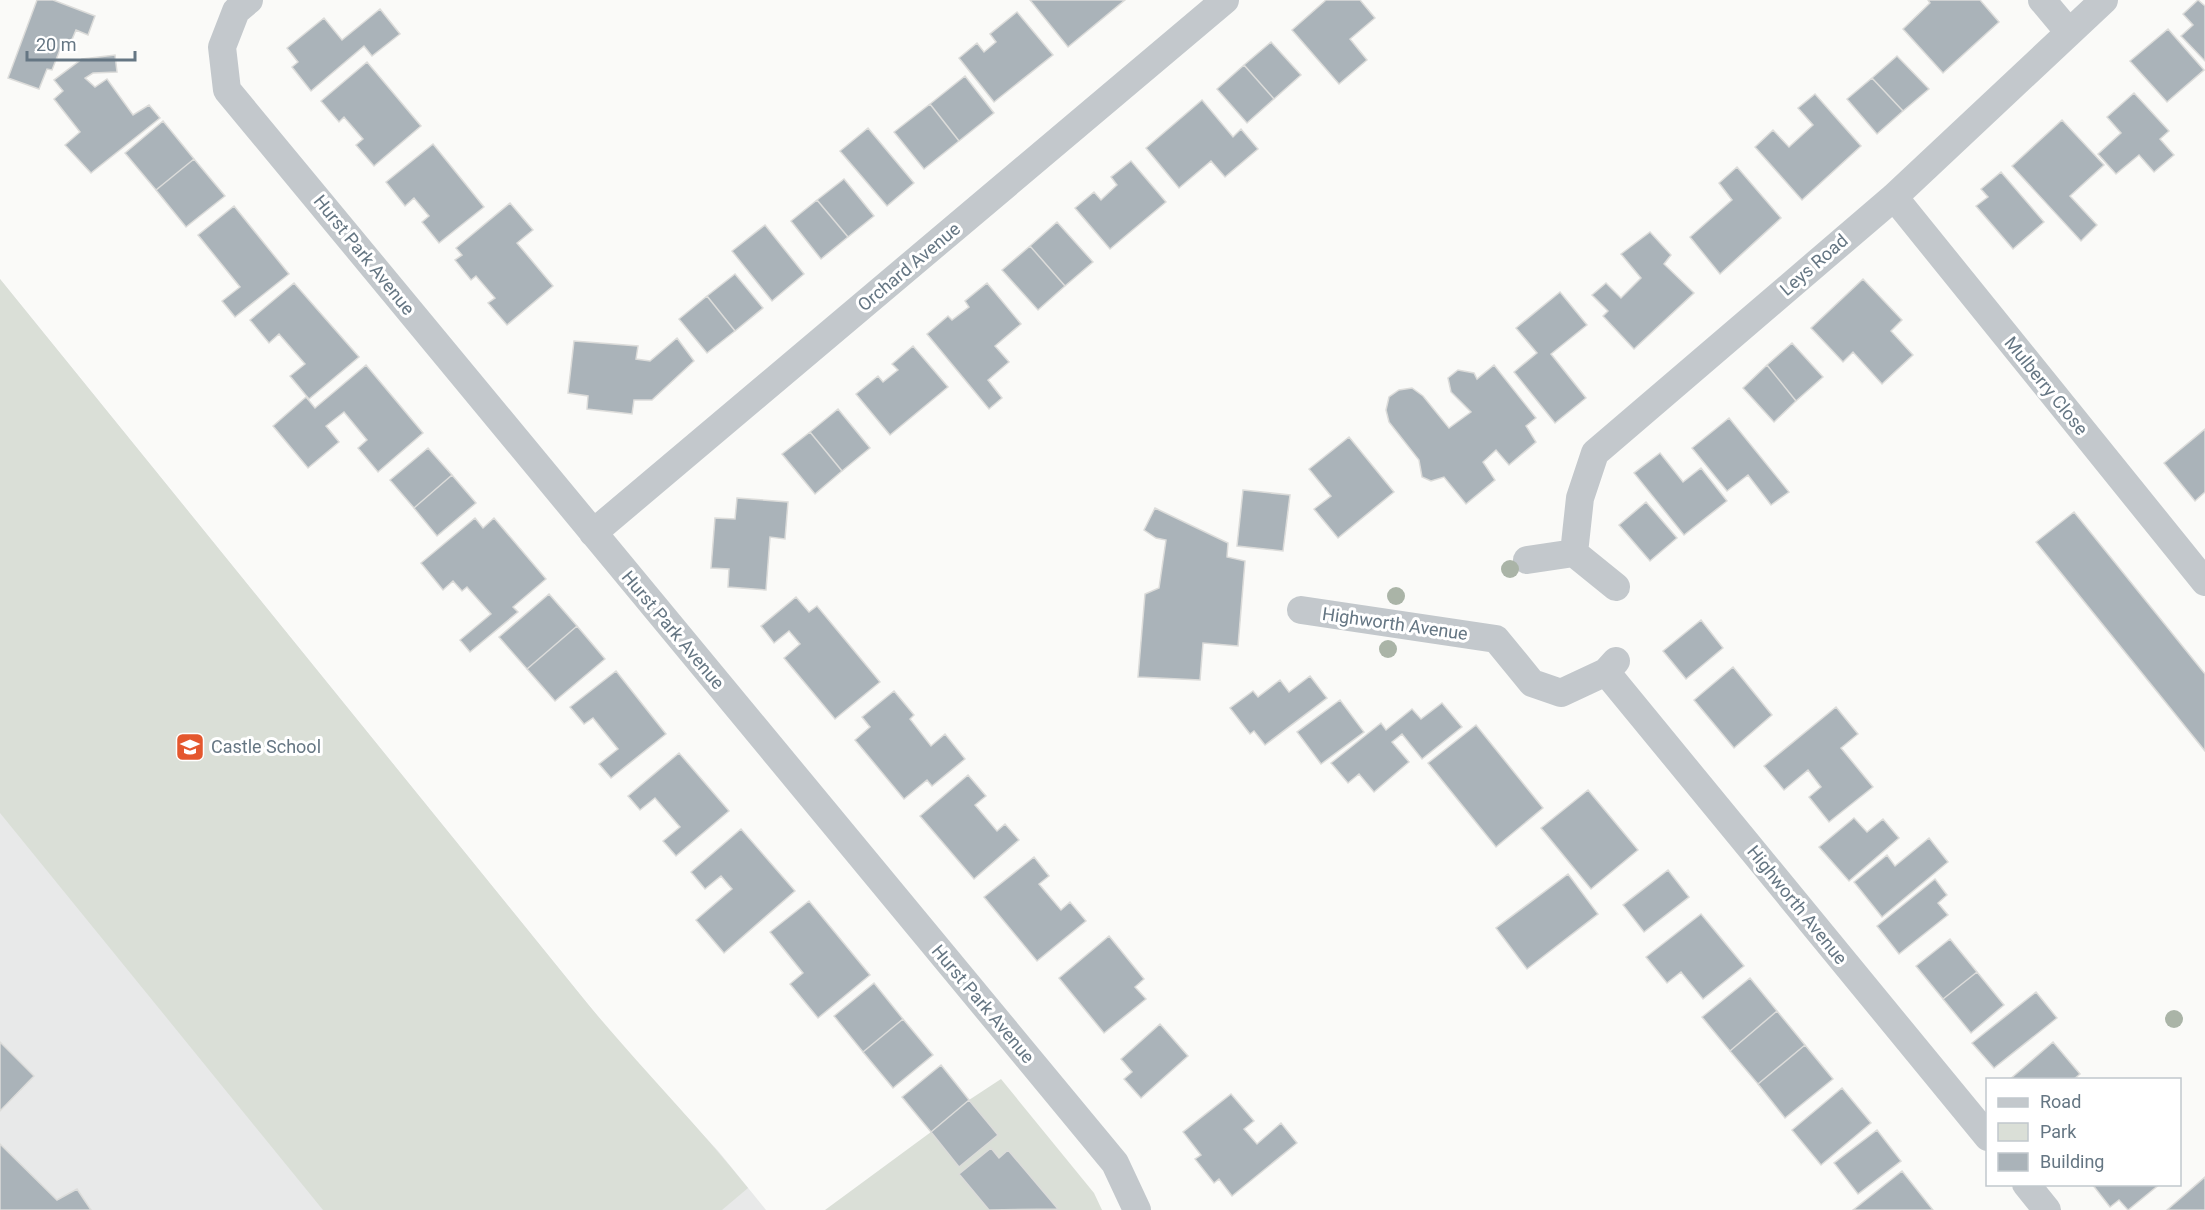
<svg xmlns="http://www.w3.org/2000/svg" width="2205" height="1210" font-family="Roboto,sans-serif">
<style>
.built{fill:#e8e9e9}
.green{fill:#dadfd7}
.building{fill:#aab3b9;stroke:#dcdcda;stroke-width:1.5}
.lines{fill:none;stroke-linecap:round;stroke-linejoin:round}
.minor{stroke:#c3c8cc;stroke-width:28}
.tree{fill:#aab4a7}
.labels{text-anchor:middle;stroke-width:6;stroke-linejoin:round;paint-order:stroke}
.street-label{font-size:18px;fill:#657683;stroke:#fff}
.poi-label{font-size:18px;fill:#657683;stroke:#fff;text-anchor:start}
</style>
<rect width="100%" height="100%" fill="#fafaf8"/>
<path class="built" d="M 0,279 L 587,1003 L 618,1042 L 719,1152 L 766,1210 L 0,1210 Z"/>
<path class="green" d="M 0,279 L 587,1003 C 639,1066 697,1124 748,1188 L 722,1210 L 323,1210 L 0,813 Z
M 1001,1079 L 1094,1193 L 1102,1210 L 825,1210 L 931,1132 L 969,1100 Z"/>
<path class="building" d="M 37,0 L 53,0 L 95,16 L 88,35 L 76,30 L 68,49 L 61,47 L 52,70 L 47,69 L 39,89 L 8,78 Z
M 1030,0 L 1125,0 L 1068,47 Z
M 1326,0 L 1360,0 L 1375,18 L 1350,39 L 1367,60 L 1339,84 L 1292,30 Z
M 1928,0 L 1980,0 L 1999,22 L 1943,73 L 1903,29 L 1930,3 Z
M 2198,0 L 2205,6 L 2205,61 L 2181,36 L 2193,25 L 2183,14 Z
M 380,9 L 400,34 L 372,56 L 364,46 L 311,91 L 292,67 L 298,62 L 287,48 L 324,18 L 342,40 Z
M 1017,12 L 1053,55 L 994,102 L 959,58 L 977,43 L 984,52 L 996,42 L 990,34 Z
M 2168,29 L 2204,70 L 2167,102 L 2130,61 Z
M 1271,42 L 1301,75 L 1274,99 L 1244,65 Z
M 115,55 L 117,72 L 93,73 L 85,78 L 95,87 L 107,79 L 133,115 L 149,105 L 160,118 L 91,173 L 65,145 L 80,132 L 54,99 L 63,91 L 54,80 L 82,59 Z
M 1897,56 L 1929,89 L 1903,111 L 1872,78 Z
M 367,62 L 421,126 L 374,166 L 356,145 L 363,139 L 344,117 L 339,122 L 321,101 Z
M 1244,65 L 1274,99 L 1247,123 L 1217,89 Z
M 965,76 L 994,113 L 959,141 L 930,104 Z
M 1872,78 L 1903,111 L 1877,134 L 1847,99 Z
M 2134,93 L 2169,131 L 2160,139 L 2174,155 L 2154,172 L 2139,155 L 2116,174 L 2098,154 L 2121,133 L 2107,117 Z
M 1815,94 L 1861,146 L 1802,200 L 1755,147 L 1773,130 L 1789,147 L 1813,125 L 1798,108 Z
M 1202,100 L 1233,137 L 1241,129 L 1258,149 L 1225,177 L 1211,161 L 1179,188 L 1146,148 Z
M 930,104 L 959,141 L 924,169 L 894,132 Z
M 2062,120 L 2104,165 L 2070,196 L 2097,225 L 2081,241 L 2012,166 Z
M 163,121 L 194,159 L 156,190 L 125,153 Z
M 868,128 L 914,183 L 887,206 L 840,151 Z
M 433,144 L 484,207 L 439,243 L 422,222 L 429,216 L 414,198 L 405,206 L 386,182 Z
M 194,159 L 225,196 L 186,227 L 156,190 Z
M 1131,161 L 1166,202 L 1110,249 L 1075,208 L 1094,192 L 1101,200 L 1117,185 L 1111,177 Z
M 1737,167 L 1781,218 L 1720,274 L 1690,237 L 1732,200 L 1719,183 Z
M 2001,172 L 2044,222 L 2013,249 L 1976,206 L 1988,197 L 1981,189 Z
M 844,179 L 874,216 L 848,237 L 817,200 Z
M 817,200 L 848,237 L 821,259 L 791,221 Z
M 510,203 L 533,230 L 517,243 L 553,286 L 507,325 L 488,303 L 495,298 L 476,276 L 471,280 L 455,260 L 462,255 L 456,248 Z
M 234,206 L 289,274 L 235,317 L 222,301 L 240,287 L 198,235 Z
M 1057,222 L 1093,262 L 1065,286 L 1030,246 Z
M 765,225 L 804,274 L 772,301 L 732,251 Z
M 1650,232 L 1671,255 L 1664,264 L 1694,293 L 1634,349 L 1603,316 L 1608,311 L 1592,295 L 1606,283 L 1621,298 L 1641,278 L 1621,254 Z
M 1030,246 L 1065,286 L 1038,310 L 1002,270 Z
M 735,274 L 763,308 L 735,331 L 707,296 Z
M 1863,279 L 1902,320 L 1891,331 L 1913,355 L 1882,384 L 1853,352 L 1843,362 L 1811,328 Z
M 294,283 L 359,357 L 309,399 L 290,376 L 305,364 L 279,334 L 269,343 L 250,320 Z
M 987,283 L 1021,324 L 995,346 L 1009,362 L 988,380 L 1002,398 L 989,409 L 927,334 L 948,316 L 952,320 L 969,307 L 965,301 Z
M 1560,292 L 1587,325 L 1551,354 L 1586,398 L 1555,423 L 1514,372 L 1537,353 L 1516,328 Z
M 707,296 L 735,331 L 707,353 L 679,319 Z
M 677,338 L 694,361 L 652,400 L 634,400 L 632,414 L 587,409 L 588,396 L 568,393 L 574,341 L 638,346 L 636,359 L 650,361 Z
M 1792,343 L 1823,377 L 1796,401 L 1767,365 Z
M 913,346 L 948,387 L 890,435 L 856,394 L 878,376 L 883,382 L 898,370 L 892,364 Z
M 366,365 L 423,433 L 378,472 L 358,448 L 367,440 L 344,412 L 326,426 L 339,442 L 308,468 L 273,426 L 306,397 L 315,408 Z
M 1494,365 L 1536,418 L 1526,426 L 1536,442 L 1509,465 L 1496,450 L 1483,462 L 1495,480 L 1466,504 L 1444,477 L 1431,481 L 1422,477 L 1419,460 L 1389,422 L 1386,410 L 1389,397 L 1399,390 L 1412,388 L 1423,396 L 1449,428 L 1471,412 L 1451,392 L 1448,378 L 1458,370 L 1474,373 L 1477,379 Z
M 1767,365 L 1796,401 L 1774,422 L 1743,388 Z
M 838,409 L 870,448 L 842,471 L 810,432 Z
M 1729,418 L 1789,492 L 1771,505 L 1748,475 L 1727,491 L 1692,448 Z
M 2205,429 L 2205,492 L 2195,501 L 2164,463 Z
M 810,432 L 842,471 L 815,494 L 782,454 Z
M 1349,437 L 1394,492 L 1338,538 L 1314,509 L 1331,496 L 1309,469 Z
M 428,448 L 452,475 L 414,508 L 390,480 Z
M 1660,453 L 1683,482 L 1701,468 L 1727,501 L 1684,535 L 1634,473 Z
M 452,475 L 476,503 L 437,536 L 414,508 Z
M 1243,490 L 1290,495 L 1283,551 L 1237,546 Z
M 737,498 L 788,502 L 785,539 L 770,537 L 766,590 L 728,587 L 729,569 L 711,568 L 715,518 L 735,519 Z
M 1646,502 L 1677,538 L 1650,561 L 1619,525 Z
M 1155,508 L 1228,543 L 1227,557 L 1245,561 L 1238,646 L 1203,643 L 1200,680 L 1138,677 L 1145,594 L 1159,588 L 1166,540 L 1156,538 L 1144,530 Z
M 2074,512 L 2205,674 L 2205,751 L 2036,542 Z
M 475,518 L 483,528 L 494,518 L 546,579 L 513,607 L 518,612 L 470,652 L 460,640 L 491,614 L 467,587 L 462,591 L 453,581 L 443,590 L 421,563 Z
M 549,594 L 577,626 L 527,669 L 499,637 Z
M 796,597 L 809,612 L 817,606 L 880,682 L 835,719 L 784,658 L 800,644 L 789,631 L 774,643 L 761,626 Z
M 1701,620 L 1723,648 L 1686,679 L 1663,651 Z
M 577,626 L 605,659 L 555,701 L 527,669 Z
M 1733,667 L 1772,715 L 1734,748 L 1694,700 Z
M 616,671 L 666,734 L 611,778 L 599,764 L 618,749 L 593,718 L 584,724 L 570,707 Z
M 1310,676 L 1327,698 L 1265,745 L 1254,731 L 1250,734 L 1230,708 L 1253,691 L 1258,697 L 1280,680 L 1289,692 Z
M 894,691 L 914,715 L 910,719 L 931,746 L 945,734 L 965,759 L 932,786 L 927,780 L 904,799 L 855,740 L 870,727 L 862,717 Z
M 1340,700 L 1364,732 L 1321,764 L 1297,732 Z
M 1442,703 L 1462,727 L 1422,759 L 1402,734 L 1392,742 L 1409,762 L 1374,792 L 1359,774 L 1348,783 L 1331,763 L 1381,723 L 1386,730 L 1412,709 L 1421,719 Z
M 1836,707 L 1858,734 L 1841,748 L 1873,787 L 1829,822 L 1809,797 L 1821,787 L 1808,770 L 1784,790 L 1764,766 Z
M 1476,725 L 1543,808 L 1496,847 L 1428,763 Z
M 679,753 L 729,811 L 676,856 L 663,841 L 680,827 L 655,798 L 640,810 L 628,796 Z
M 968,775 L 986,796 L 975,805 L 997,831 L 1005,824 L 1019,840 L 974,879 L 920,816 Z
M 1588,790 L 1638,850 L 1591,889 L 1541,828 Z
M 1854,818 L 1867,832 L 1883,819 L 1899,838 L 1849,881 L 1819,847 Z
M 741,829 L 795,891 L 724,953 L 696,920 L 732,889 L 721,876 L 705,889 L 691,872 Z
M 1929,838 L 1948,862 L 1882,917 L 1854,882 L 1887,855 L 1895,866 Z
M 1034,857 L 1049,876 L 1039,884 L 1061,910 L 1070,902 L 1086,921 L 1037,961 L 984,897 Z
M 1668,870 L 1689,897 L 1644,932 L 1623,905 Z
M 1568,874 L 1598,914 L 1527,969 L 1496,928 Z
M 1935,879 L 1947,895 L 1938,903 L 1948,915 L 1899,954 L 1877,926 Z
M 809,901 L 870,975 L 818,1018 L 790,984 L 803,973 L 770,932 Z
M 1701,914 L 1744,966 L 1703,999 L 1681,972 L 1667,983 L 1646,957 Z
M 1109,936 L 1144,979 L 1135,987 L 1146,999 L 1104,1033 L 1059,978 Z
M 1950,939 L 1977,972 L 1943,999 L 1916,966 Z
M 1977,972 L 2004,1005 L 1971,1033 L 1943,999 Z
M 1750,978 L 1777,1011 L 1730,1051 L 1702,1017 Z
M 874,983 L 903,1019 L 863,1052 L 834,1016 Z
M 2036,992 L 2057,1018 L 1994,1068 L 1972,1043 Z
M 1777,1011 L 1805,1045 L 1758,1084 L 1730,1051 Z
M 903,1019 L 933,1055 L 893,1088 L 863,1052 Z
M 1160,1024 L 1188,1056 L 1141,1098 L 1124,1079 L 1132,1072 L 1121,1059 Z
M 0,1042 L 34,1076 L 0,1111 Z
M 2053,1042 L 2080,1074 L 2073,1080 L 2009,1080 Z
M 1805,1045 L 1833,1079 L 1785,1118 L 1758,1084 Z
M 941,1065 L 969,1100 L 931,1132 L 902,1097 Z
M 1842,1088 L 1871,1123 L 1821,1165 L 1792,1130 Z
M 1231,1094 L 1254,1121 L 1244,1129 L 1257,1144 L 1281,1123 L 1297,1143 L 1232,1196 L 1219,1179 L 1214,1183 L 1195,1159 L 1201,1155 L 1183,1132 Z
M 969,1100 L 998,1135 L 959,1167 L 931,1132 Z
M 1877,1130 L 1901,1161 L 1858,1194 L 1834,1163 Z
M 0,1144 L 57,1200 L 77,1189 L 91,1210 L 0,1210 Z
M 991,1148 L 999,1158 L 1008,1150 L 1058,1209 L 989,1210 L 959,1174 Z
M 1902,1171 L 1933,1210 L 1853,1210 Z
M 2205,1177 L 2205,1210 L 2167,1210 Z
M 2092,1184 L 2160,1184 L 2128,1210 L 2119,1200 L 2110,1207 Z"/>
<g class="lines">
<path class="minor" d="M 249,0 L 236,11 L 222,47 L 227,90 L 1115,1163 L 1137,1210
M 2042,0 L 2068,31
M 1894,197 L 2205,582
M 593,533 L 1225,0
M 1527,560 L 1574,553
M 1616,587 L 1574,553 L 1580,498 L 1595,453 L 1894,197 L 2104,0
M 1301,610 L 1496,639 L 1532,683 L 1561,693 L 1606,672 L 1616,661
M 1606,672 L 1988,1137
M 2026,1184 L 2047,1210"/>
</g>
<g class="tree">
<circle cx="1510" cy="569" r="9"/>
<circle cx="1396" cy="596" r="9"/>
<circle cx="1388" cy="649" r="9"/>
<circle cx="2174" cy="1019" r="9"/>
</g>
<defs>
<g id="school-square" transform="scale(1.5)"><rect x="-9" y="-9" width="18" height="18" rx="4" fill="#e4572e" stroke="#fff"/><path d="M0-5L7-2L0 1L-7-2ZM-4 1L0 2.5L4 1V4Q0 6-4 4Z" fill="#fff"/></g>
</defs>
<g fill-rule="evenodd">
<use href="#school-square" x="190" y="747"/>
</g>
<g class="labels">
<g class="street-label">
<text transform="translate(364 255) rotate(51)" y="6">Hurst Park Avenue</text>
<text transform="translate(1814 265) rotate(-41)" y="6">Leys Road</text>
<text transform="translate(909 267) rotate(-40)" y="6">Orchard Avenue</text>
<text transform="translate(2046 386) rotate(51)" y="6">Mulberry Close</text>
<text transform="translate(1395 624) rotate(8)" y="6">Highworth Avenue</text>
<text transform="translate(673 630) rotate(50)" y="6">Hurst Park Avenue</text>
<text transform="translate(1797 905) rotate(51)" y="6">Highworth Avenue</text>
<text transform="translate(983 1004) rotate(50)" y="6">Hurst Park Avenue</text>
</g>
<g class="poi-label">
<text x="211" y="753">Castle School</text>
</g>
</g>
<rect x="1986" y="1078" width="195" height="108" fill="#ffffff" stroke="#c1c8cd" stroke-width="1.5"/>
<rect x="1998" y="1098" width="30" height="9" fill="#c3c8cc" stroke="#c1c8cd" stroke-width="1.5"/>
<text x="2040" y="1108" font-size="18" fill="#657683">Road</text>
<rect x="1998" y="1123" width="30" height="18" fill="#dadfd7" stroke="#c1c8cd" stroke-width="1.5"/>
<text x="2040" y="1138" font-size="18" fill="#657683">Park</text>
<rect x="1998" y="1153" width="30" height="18" fill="#aab3b9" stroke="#c1c8cd" stroke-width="1.5"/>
<text x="2040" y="1168" font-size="18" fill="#657683">Building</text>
<path d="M27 51v9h108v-9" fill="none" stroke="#657683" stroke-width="3"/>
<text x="36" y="51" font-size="18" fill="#657683" stroke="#ffffff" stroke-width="4.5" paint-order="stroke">20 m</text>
</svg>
